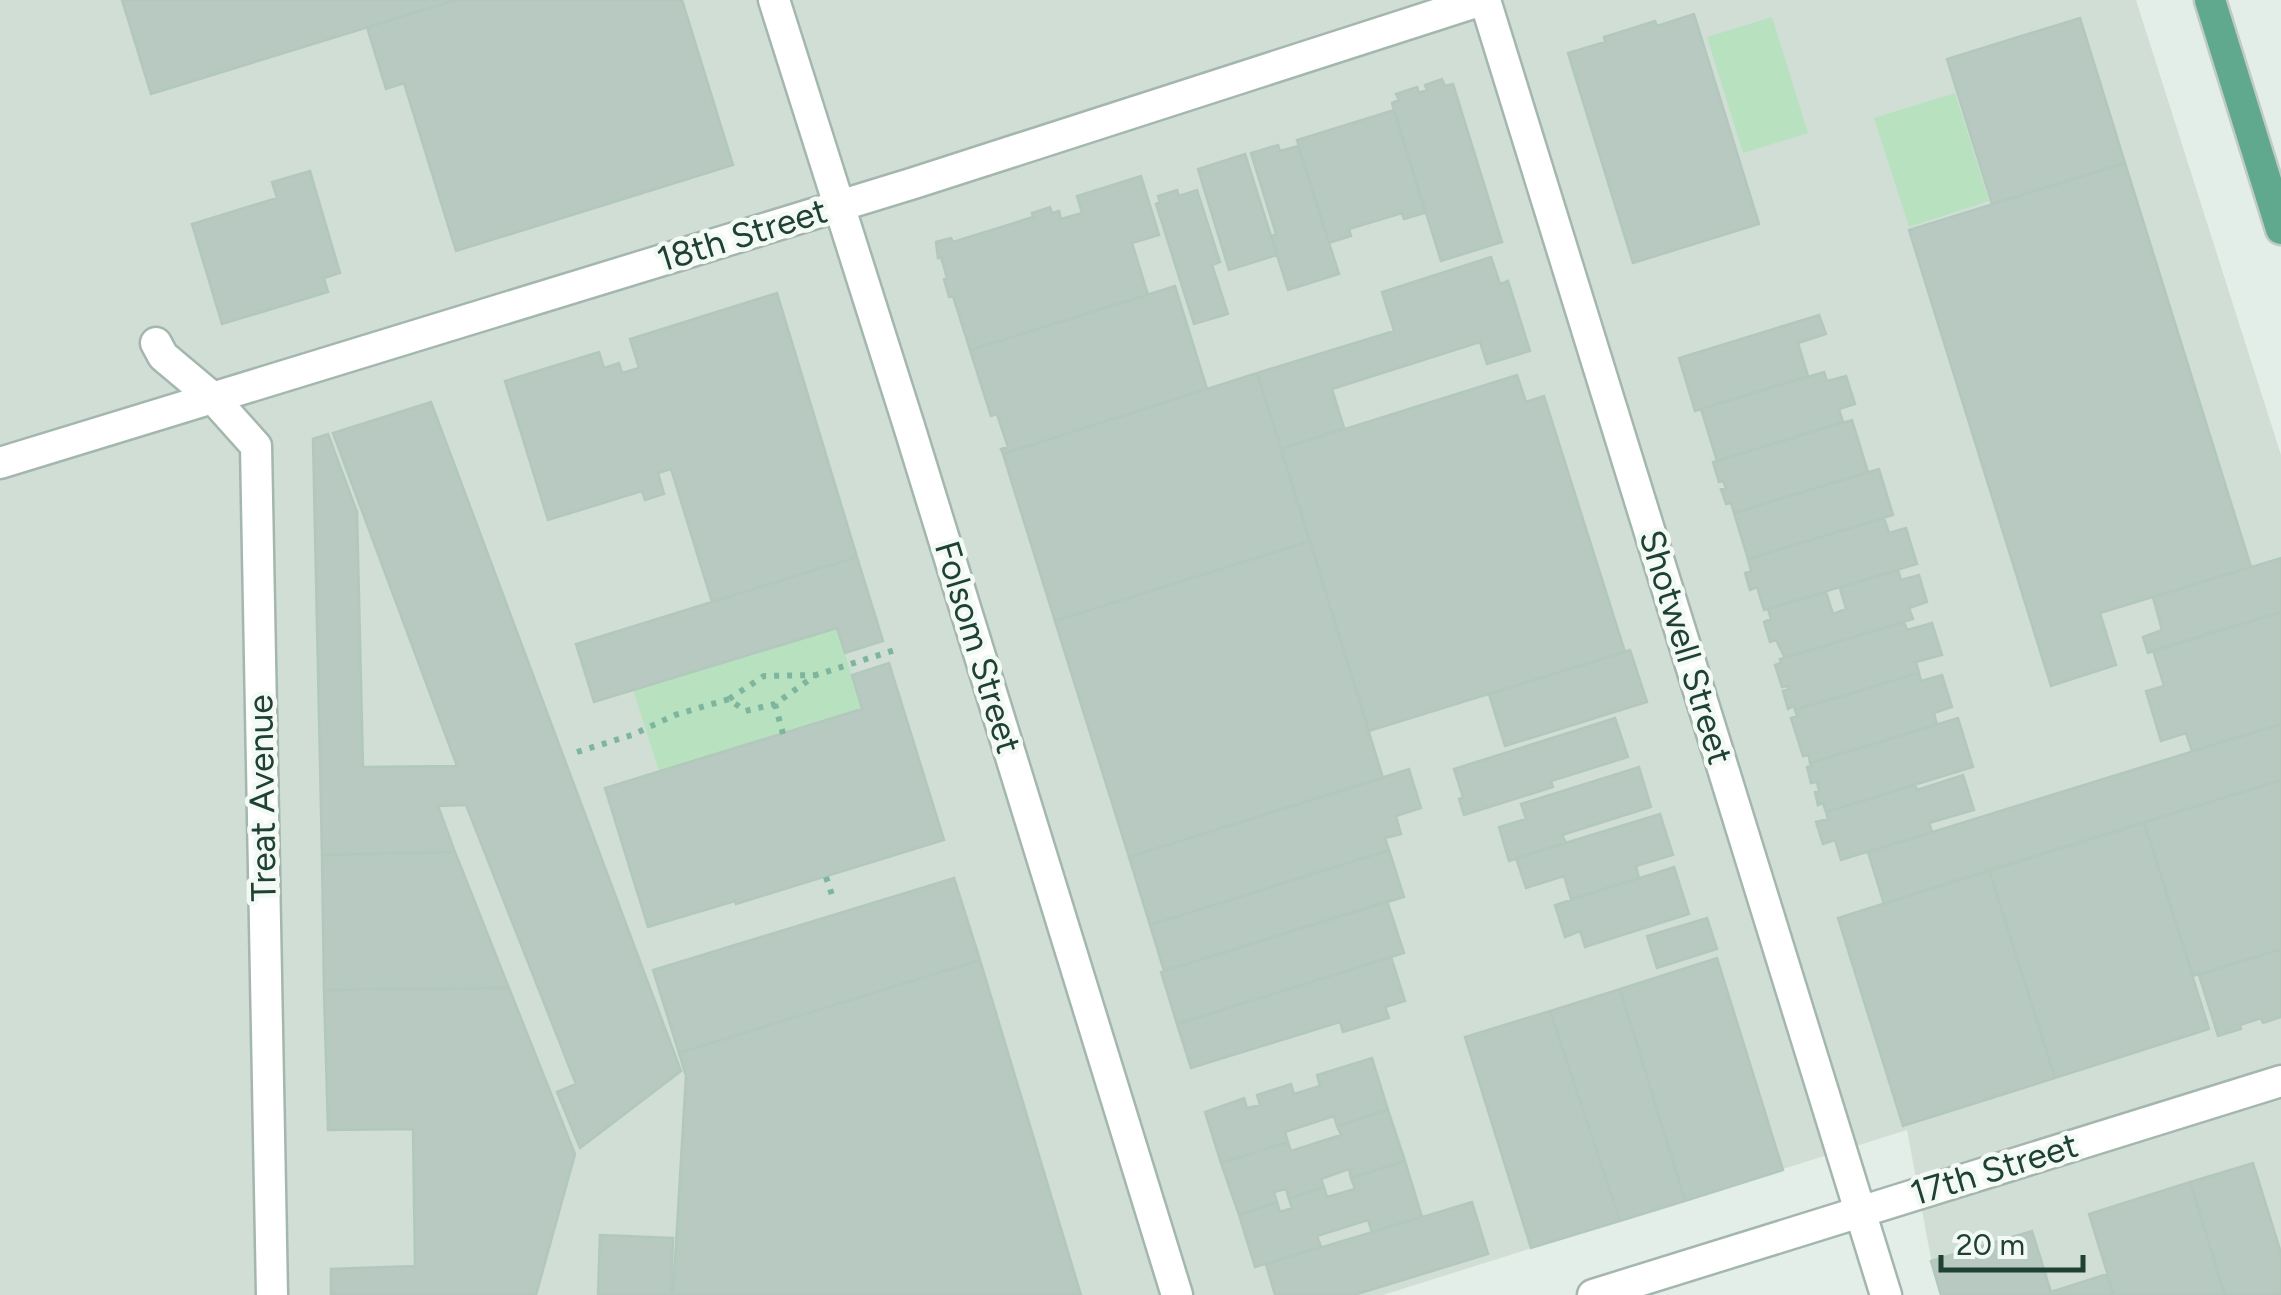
<svg xmlns="http://www.w3.org/2000/svg" width="2281" height="1295" font-family="Figtree,sans-serif">
<style>
.built{fill:#d0ded6}
.green{fill:#b8e2bf}
.building{fill:#b7c9c0;stroke:#b3c8bd;stroke-width:2.5}
.lines{fill:none;stroke-linecap:round;stroke-linejoin:round}
.minor-casing{stroke:#a4b7ae;stroke-width:35}
.major-casing{stroke:#c0cac6;stroke-width:35}
.path{stroke:#7eb59e;stroke-width:6;stroke-dasharray:5 8;stroke-linecap:butt}
.minor{stroke:#fff;stroke-width:30}
.major{stroke:#61a98e;stroke-width:30}
.labels{text-anchor:middle;stroke-width:9;stroke-linejoin:round;paint-order:stroke}
.street-label{font-size:35px;fill:#1f4134;stroke:#f3faf6}
</style>
<rect width="100%" height="100%" fill="#e2eee7"/>
<path class="built" d="M 0,0 L 2136,0 L 2281,455 L 2281,1295 L 1942,1295 L 1932,1264 L 1907,1130 L 1383,1295 L 0,1295 Z"/>
<path class="green" d="M 1772,17 L 1808,133 L 1743,153 L 1707,37 Z
M 1955,93 L 1989,201 L 1909,227 L 1874,118 Z
M 837,628 L 862,709 L 659,771 L 633,690 Z"/>
<path class="building" d="M 122,0 L 456,0 L 151,94 Z
M 456,0 L 682,0 L 733,165 L 456,251 L 404,83 L 386,89 L 367,27 Z
M 1694,14 L 1759,224 L 1633,263 L 1568,53 L 1605,42 L 1604,37 L 1655,21 L 1657,26 Z
M 2080,18 L 2125,163 L 1992,204 L 1947,59 Z
M 1442,79 L 1445,86 L 1453,84 L 1502,242 L 1441,261 L 1392,103 L 1399,100 L 1396,94 L 1417,87 L 1419,93 L 1427,90 L 1425,85 Z
M 1394,110 L 1425,213 L 1404,219 L 1402,213 L 1349,229 L 1351,236 L 1329,243 L 1297,140 Z
M 1278,145 L 1280,151 L 1298,146 L 1339,274 L 1288,290 L 1271,236 L 1276,234 L 1251,153 Z
M 1245,154 L 1277,255 L 1229,270 L 1198,169 Z
M 2125,163 L 2251,567 L 2100,613 L 2116,665 L 2051,686 L 1909,230 Z
M 310,171 L 340,273 L 324,278 L 328,292 L 222,324 L 192,224 L 277,198 L 272,182 Z
M 1141,176 L 1159,235 L 1132,243 L 1148,295 L 970,350 L 953,296 L 949,297 L 944,279 L 947,278 L 941,257 L 938,258 L 936,242 L 951,238 L 953,242 L 1033,217 L 1032,213 L 1050,207 L 1052,213 L 1059,211 L 1061,219 L 1082,213 L 1077,196 Z
M 1177,190 L 1179,196 L 1197,190 L 1220,262 L 1212,265 L 1228,314 L 1194,324 L 1156,204 L 1160,202 L 1158,196 Z
M 1491,257 L 1500,284 L 1508,281 L 1530,351 L 1487,364 L 1480,342 L 1332,389 L 1344,428 L 1281,449 L 1257,373 L 1394,331 L 1382,292 Z
M 1175,286 L 1207,389 L 1003,454 L 1001,449 L 1008,447 L 997,414 L 991,416 L 970,350 Z
M 777,293 L 857,557 L 712,602 L 671,469 L 658,473 L 664,494 L 645,500 L 642,491 L 548,520 L 505,381 L 599,352 L 604,368 L 619,363 L 622,373 L 639,368 L 630,339 Z
M 1819,315 L 1826,334 L 1798,343 L 1808,376 L 1695,411 L 1679,358 Z
M 1824,372 L 1827,381 L 1846,376 L 1855,404 L 1839,409 L 1843,422 L 1717,461 L 1701,409 Z
M 1257,373 L 1310,541 L 1055,621 L 1003,454 Z
M 1517,375 L 1526,402 L 1544,396 L 1625,652 L 1369,731 L 1281,449 Z
M 431,402 L 681,1071 L 580,1148 L 557,1092 L 576,1084 L 466,805 L 438,806 L 455,852 L 322,855 L 313,439 L 328,434 L 357,512 L 363,767 L 457,766 L 333,433 Z
M 1852,420 L 1868,472 L 1734,513 L 1731,503 L 1726,504 L 1721,489 L 1726,488 L 1723,481 L 1719,482 L 1713,462 Z
M 1879,469 L 1893,515 L 1748,559 L 1734,513 Z
M 1884,518 L 1889,533 L 1906,528 L 1917,564 L 1764,610 L 1757,587 L 1750,590 L 1745,573 L 1751,571 L 1748,559 Z
M 1310,541 L 1383,778 L 1129,857 L 1055,621 Z
M 857,557 L 883,641 L 845,653 L 837,628 L 594,702 L 576,644 Z
M 2281,558 L 2281,612 L 2148,653 L 2143,637 L 2162,630 L 2153,597 Z
M 1898,570 L 1901,580 L 1919,575 L 1927,602 L 1909,608 L 1913,619 L 1785,658 L 1776,640 L 1770,642 L 1764,622 L 1771,619 L 1768,609 L 1826,592 L 1833,614 L 1846,609 L 1840,588 Z
M 2281,612 L 2281,724 L 2192,751 L 2186,733 L 2161,741 L 2146,691 L 2164,686 L 2153,650 Z
M 1904,622 L 1907,630 L 1932,623 L 1942,655 L 1916,662 L 1919,673 L 1795,710 L 1794,706 L 1788,709 L 1783,691 L 1789,689 L 1788,686 L 1782,687 L 1775,665 L 1781,663 L 1780,659 Z
M 1630,650 L 1647,702 L 1505,746 L 1489,694 Z
M 889,663 L 944,840 L 736,904 L 735,901 L 648,927 L 605,788 L 862,709 L 852,675 Z
M 1919,673 L 1921,681 L 1942,675 L 1952,707 L 1934,713 L 1937,725 L 1810,763 L 1809,755 L 1803,756 L 1791,718 L 1797,716 L 1795,710 Z
M 1615,718 L 1628,757 L 1551,781 L 1553,787 L 1464,815 L 1459,799 L 1463,797 L 1454,769 Z
M 1958,718 L 1973,767 L 1826,812 L 1823,803 L 1818,805 L 1815,792 L 1819,791 L 1817,782 L 1811,783 L 1807,767 L 1812,766 L 1810,763 Z
M 2281,724 L 2281,780 L 1884,904 L 1868,852 Z
M 1639,767 L 1651,807 L 1562,835 L 1566,843 L 1509,861 L 1499,827 L 1526,819 L 1521,804 Z
M 1409,769 L 1421,808 L 1396,816 L 1401,834 L 1385,838 L 1389,850 L 1150,925 L 1129,857 Z
M 1963,775 L 1974,810 L 1929,823 L 1932,832 L 1841,860 L 1835,840 L 1823,844 L 1816,822 L 1828,819 L 1826,812 L 1915,785 L 1917,790 Z
M 2281,780 L 2281,949 L 2193,976 L 2144,822 Z
M 1660,814 L 1673,855 L 1636,866 L 1639,878 L 1571,899 L 1564,876 L 1526,888 L 1516,858 Z
M 2144,822 L 2209,1029 L 2055,1078 L 1989,870 Z
M 1389,850 L 1404,897 L 1164,971 L 1150,925 Z
M 455,852 L 509,988 L 324,990 L 322,855 Z
M 1674,867 L 1689,914 L 1585,947 L 1580,931 L 1565,937 L 1555,905 Z
M 1989,870 L 2055,1078 L 1903,1126 L 1838,918 Z
M 954,878 L 980,960 L 679,1053 L 653,970 Z
M 1387,901 L 1404,953 L 1177,1024 L 1161,972 Z
M 1707,918 L 1717,949 L 1657,968 L 1647,936 Z
M 2281,949 L 2281,1017 L 2263,1023 L 2261,1018 L 2240,1025 L 2241,1029 L 2218,1036 L 2199,975 Z
M 1391,957 L 1405,1001 L 1385,1007 L 1389,1018 L 1343,1032 L 1340,1022 L 1191,1068 L 1177,1024 Z
M 1717,958 L 1783,1170 L 1685,1201 L 1620,989 Z
M 980,960 L 1081,1295 L 673,1295 L 686,1076 L 679,1053 Z
M 509,988 L 575,1154 L 536,1295 L 331,1295 L 331,1269 L 415,1266 L 413,1129 L 328,1130 L 324,990 Z
M 1620,989 L 1685,1201 L 1620,1221 L 1550,1011 Z
M 1550,1011 L 1620,1221 L 1531,1248 L 1465,1037 Z
M 1372,1058 L 1388,1110 L 1337,1126 L 1334,1116 L 1285,1132 L 1288,1142 L 1221,1163 L 1205,1112 L 1244,1098 L 1247,1108 L 1260,1105 L 1257,1095 L 1291,1084 L 1294,1094 L 1320,1086 L 1317,1075 Z
M 1388,1110 L 1405,1161 L 1351,1178 L 1349,1169 L 1321,1179 L 1324,1187 L 1289,1199 L 1286,1189 L 1274,1192 L 1277,1202 L 1239,1215 L 1221,1163 L 1288,1142 L 1291,1151 L 1341,1135 L 1337,1126 Z
M 1405,1161 L 1422,1217 L 1372,1232 L 1368,1220 L 1317,1236 L 1321,1247 L 1255,1267 L 1239,1215 L 1277,1202 L 1280,1212 L 1292,1208 L 1289,1199 L 1324,1187 L 1327,1197 L 1355,1189 L 1351,1178 Z
M 2253,1163 L 2281,1253 L 2281,1295 L 2225,1295 L 2190,1182 Z
M 2190,1182 L 2225,1295 L 2114,1295 L 2089,1214 Z
M 1472,1202 L 1488,1254 L 1354,1295 L 1275,1295 L 1266,1264 Z
M 2032,1231 L 2051,1292 L 2107,1274 L 2114,1295 L 1941,1295 L 1931,1261 Z
M 600,1235 L 673,1238 L 671,1295 L 598,1295 Z"/>
<g class="lines">
<g class="minor-casing">
<path id="minor" d="M 774,0 L 909,426 L 1177,1295
M 1485,0 L 1886,1295
M 156,343 L 163,356 L 213,398 L 256,446 L 272,1295
M 0,463 L 914,183 L 1482,0
M 1593,1295 L 2281,1081"/>
</g>
<g class="major-casing">
<path id="major" d="M 2210,0 L 2281,229"/>
</g>
<path class="path" d="M 729,699 L 764,676 L 815,675
M 775,704 L 783,734
M 577,752 L 632,735 L 675,715 L 729,699 L 745,711 L 775,704 L 816,675 L 898,649
M 826,877 L 832,895"/>
<use href="#minor" class="minor"/>
<use href="#major" class="major"/>
</g>
<g class="labels">
<g class="street-label">
<text transform="translate(742 235) rotate(-17)" y="12">18th Street</text>
<text transform="translate(978 647) rotate(73)" y="12">Folsom Street</text>
<text transform="translate(1686 647) rotate(73)" y="12">Shotwell Street</text>
<text transform="translate(262 798) rotate(-91)" y="12">Treat Avenue</text>
<text transform="translate(1994 1169) rotate(-17)" y="12">17th Street</text>
</g>
</g>
<path d="M1941 1255v15h142v-15" fill="none" stroke="#1f4134" stroke-width="5"/>
<text x="1956" y="1255" font-size="30" fill="#1f4134" stroke="#f3faf6" stroke-width="8" paint-order="stroke">20 m</text>
</svg>
